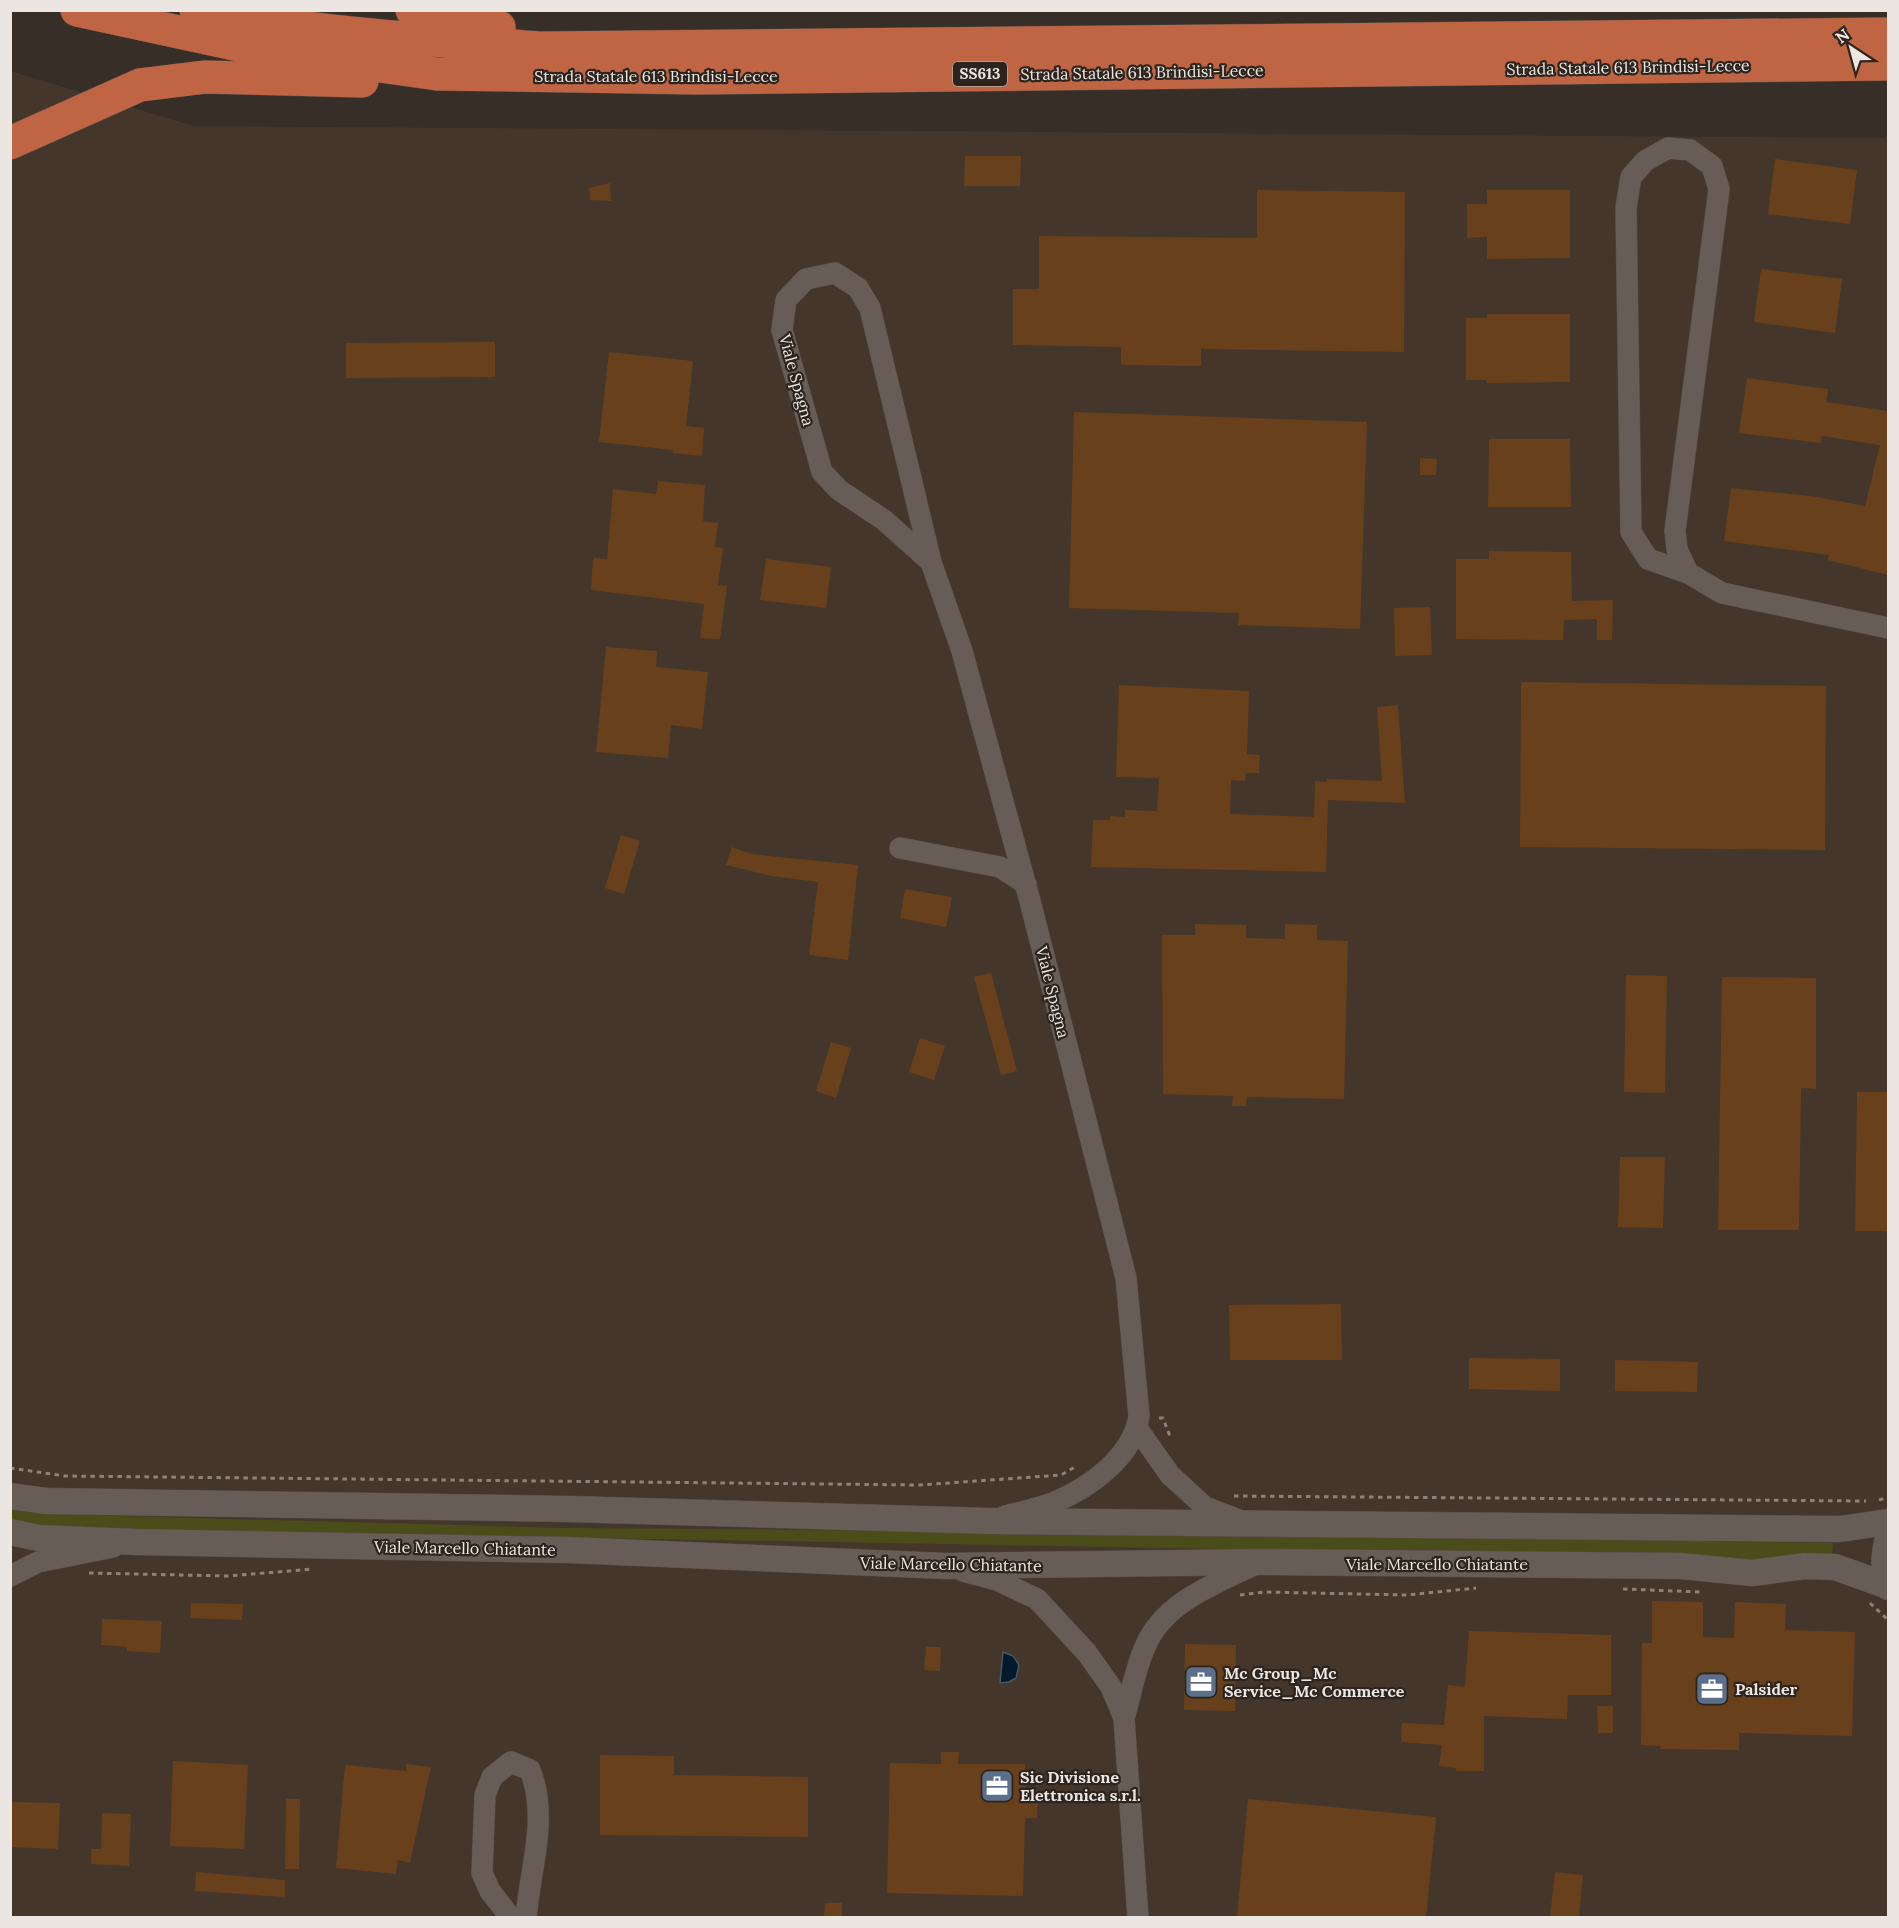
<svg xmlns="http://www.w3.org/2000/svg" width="1899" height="1928" font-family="Lora,serif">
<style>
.built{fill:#44362b}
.green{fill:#4a4d19}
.water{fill:#011a2e;stroke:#485764;stroke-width:1.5}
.building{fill:#69401c}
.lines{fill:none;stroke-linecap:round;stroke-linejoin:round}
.minor-casing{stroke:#544c47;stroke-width:22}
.tertiary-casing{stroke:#544c47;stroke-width:27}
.trunk-casing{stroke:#544c47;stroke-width:34}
.path{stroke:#8a837d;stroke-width:3;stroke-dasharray:4.5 4.5;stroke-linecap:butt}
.minor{stroke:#675d56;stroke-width:21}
.tertiary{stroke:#675d56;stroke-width:26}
.trunk{stroke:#bf6544;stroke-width:33}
.labels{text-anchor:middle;stroke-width:4.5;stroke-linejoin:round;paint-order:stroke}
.shield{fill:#2c241d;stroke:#b2aca7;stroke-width:1.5}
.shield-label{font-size:15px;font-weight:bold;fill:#ece6e2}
.street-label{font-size:16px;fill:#ece6e2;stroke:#2c241d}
.poi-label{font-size:16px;font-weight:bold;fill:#ece6e2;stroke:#2c241d;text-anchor:start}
</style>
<rect width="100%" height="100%" fill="#372e27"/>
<path class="built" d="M 10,71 L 194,126 L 1888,138 L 1888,1917 L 11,1917 Z"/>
<path class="green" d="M 10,1508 L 83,1515 L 568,1528 L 1063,1532 L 1833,1543 L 1832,1556 L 1741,1561 L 1678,1554 L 1517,1554 L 82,1529 L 11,1523 Z"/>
<path class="water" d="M 1003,1652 L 1013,1656 L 1019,1665 L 1016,1678 L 1009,1682 L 1000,1683 Z"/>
<path class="building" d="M 965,156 L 1021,156 L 1020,186 L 964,186 Z
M 1775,159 L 1857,170 L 1850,224 L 1768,214 Z
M 610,183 L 611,201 L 590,200 L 589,188 Z
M 1257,190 L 1405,192 L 1404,352 L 1201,349 L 1201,366 L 1121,365 L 1121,347 L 1013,345 L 1013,289 L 1039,289 L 1039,236 L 1257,238 Z
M 1487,190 L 1570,190 L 1570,258 L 1487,259 L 1487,237 L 1467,238 L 1467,204 L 1487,204 Z
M 1761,269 L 1842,279 L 1835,333 L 1754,322 Z
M 1487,314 L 1570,314 L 1570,382 L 1487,383 L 1487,380 L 1466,380 L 1466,318 L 1487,318 Z
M 495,342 L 495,377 L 346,378 L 346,343 Z
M 609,352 L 693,361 L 686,426 L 704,428 L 702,456 L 672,453 L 673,450 L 599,442 Z
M 1747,378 L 1828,389 L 1826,402 L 1888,411 L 1888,575 L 1828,560 L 1829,555 L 1724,541 L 1731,488 L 1811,496 L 1865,506 L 1880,445 L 1822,436 L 1821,443 L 1739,433 Z
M 1074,412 L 1367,422 L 1360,629 L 1238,625 L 1239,613 L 1069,608 Z
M 1489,439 L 1570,439 L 1571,507 L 1488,507 Z
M 1420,458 L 1437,459 L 1436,475 L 1420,475 Z
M 658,481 L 705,485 L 703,521 L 718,523 L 715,547 L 723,548 L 718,585 L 727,586 L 720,639 L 700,638 L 704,604 L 591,590 L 593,558 L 607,559 L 613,489 L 656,494 Z
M 1489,551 L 1571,552 L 1572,601 L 1613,600 L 1612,640 L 1597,640 L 1597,619 L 1564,620 L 1563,640 L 1456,639 L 1456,559 L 1489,559 Z
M 766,559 L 831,567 L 826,608 L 760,600 Z
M 1430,607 L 1432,655 L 1395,656 L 1394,608 Z
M 606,647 L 657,651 L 656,667 L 708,672 L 702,729 L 671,725 L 668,758 L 596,752 Z
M 1521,682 L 1826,686 L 1825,850 L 1520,847 Z
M 1119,685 L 1249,691 L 1247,754 L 1260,755 L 1259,773 L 1246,773 L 1245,781 L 1231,780 L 1230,814 L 1314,817 L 1315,781 L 1327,782 L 1327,779 L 1382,781 L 1377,707 L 1398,705 L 1405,803 L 1328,800 L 1326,872 L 1091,867 L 1093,820 L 1110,820 L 1110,816 L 1125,817 L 1125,810 L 1157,811 L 1159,778 L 1116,777 Z
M 621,835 L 640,841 L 624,894 L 605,888 Z
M 732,847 L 751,854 L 858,865 L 848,960 L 809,955 L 818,882 L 771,876 L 726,865 Z
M 905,889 L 952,897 L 946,927 L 900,918 Z
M 1195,924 L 1246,925 L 1246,938 L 1285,939 L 1285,924 L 1317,925 L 1317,940 L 1348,941 L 1344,1099 L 1247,1097 L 1246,1106 L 1232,1106 L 1233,1096 L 1163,1094 L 1162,935 L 1195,935 Z
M 991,973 L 1017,1071 L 1001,1075 L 974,977 Z
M 1626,975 L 1667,976 L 1665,1093 L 1624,1092 Z
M 1722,977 L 1816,978 L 1816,1089 L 1801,1088 L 1799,1230 L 1718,1230 Z
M 920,1038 L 945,1046 L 934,1080 L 909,1072 Z
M 831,1042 L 851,1048 L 836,1098 L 816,1091 Z
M 1857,1092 L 1888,1092 L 1888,1231 L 1855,1231 Z
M 1620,1157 L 1665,1157 L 1663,1228 L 1618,1227 Z
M 1341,1304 L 1342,1360 L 1230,1360 L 1229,1305 Z
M 1469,1358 L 1560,1359 L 1560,1391 L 1469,1389 Z
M 1615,1360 L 1698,1362 L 1697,1392 L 1615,1391 Z
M 1652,1601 L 1703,1602 L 1703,1637 L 1734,1638 L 1735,1602 L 1786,1604 L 1785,1630 L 1855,1632 L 1852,1736 L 1739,1733 L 1739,1750 L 1660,1749 L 1661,1746 L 1641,1745 L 1642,1643 L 1652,1643 Z
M 191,1603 L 243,1604 L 242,1620 L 190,1618 Z
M 102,1619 L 162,1621 L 160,1653 L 127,1651 L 127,1647 L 101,1645 Z
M 1469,1631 L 1611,1635 L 1611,1695 L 1568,1695 L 1567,1719 L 1484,1716 L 1484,1771 L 1457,1771 L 1455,1768 L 1439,1766 L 1442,1745 L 1401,1742 L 1402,1723 L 1444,1725 L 1448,1685 L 1465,1687 Z
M 1185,1644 L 1236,1645 L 1235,1711 L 1184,1710 Z
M 926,1647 L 941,1647 L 940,1671 L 924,1670 Z
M 1597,1706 L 1613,1706 L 1613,1733 L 1598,1733 Z
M 941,1752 L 959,1752 L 958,1764 L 1025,1764 L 1025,1796 L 1038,1796 L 1037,1818 L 1025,1818 L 1023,1896 L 887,1893 L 890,1763 L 941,1764 Z
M 600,1755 L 674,1756 L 674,1775 L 808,1777 L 808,1837 L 600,1835 Z
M 173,1761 L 248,1765 L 244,1849 L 170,1846 Z
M 406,1764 L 431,1767 L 410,1863 L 398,1860 L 396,1874 L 336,1868 L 345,1765 L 406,1771 Z
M 286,1799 L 300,1799 L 299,1869 L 285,1869 Z
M 1248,1799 L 1436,1817 L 1426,1917 L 1237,1917 Z
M 10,1802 L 60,1803 L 58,1849 L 10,1847 Z
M 102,1813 L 131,1814 L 129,1866 L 91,1864 L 91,1849 L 101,1849 Z
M 196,1872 L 285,1880 L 285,1897 L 195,1891 Z
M 1555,1872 L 1583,1875 L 1579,1917 L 1550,1917 Z
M 825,1903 L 842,1903 L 842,1917 L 824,1917 Z"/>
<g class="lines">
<g class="minor-casing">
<path id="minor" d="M 931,562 L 884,520 L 839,490 L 822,472 L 782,330 L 786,300 L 806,279 L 835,273 L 858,288 L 870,308 L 931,562 L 962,651 L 1030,901 L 1126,1278 L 1139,1416 C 1133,1456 1091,1487 1055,1502 C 1039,1508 1022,1512 1005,1516
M 1688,573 L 1677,549 L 1675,531 L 1719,189 L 1712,166 L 1690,150 L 1668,148 L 1645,161 L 1631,177 L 1626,208 L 1631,532 L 1648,559 L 1688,573 L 1722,593 L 1888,628
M 900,848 L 1000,867 L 1026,884
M 1137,1428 L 1170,1475 L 1205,1507 L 1239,1520
M 963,1571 L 997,1580 L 1037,1599 L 1087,1653 L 1111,1687 L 1124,1718 L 1138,1918
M 10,1576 L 38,1562 L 113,1547
M 1124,1718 C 1131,1695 1135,1669 1145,1647 C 1163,1602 1217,1583 1258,1563
M 511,1918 L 490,1891 L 482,1873 L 485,1795 L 492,1777 L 511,1762 L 530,1770 C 549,1818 530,1868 526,1918"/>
</g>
<g class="tertiary-casing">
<path id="tertiary" d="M 10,1496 L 46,1501 L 569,1509 L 990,1521 L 1840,1529 L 1888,1522
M 10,1532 L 39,1538 L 137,1542 L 568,1550 L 946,1566 L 1260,1562 L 1681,1566 L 1752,1573 L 1805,1566 L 1835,1567 L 1888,1586
M 1888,1539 C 1883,1556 1883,1570 1888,1587"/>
</g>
<g class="trunk-casing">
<path id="trunk" d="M 77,10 L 253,48 L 437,74 L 698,78 L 1888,64
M 196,10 C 310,33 426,40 542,48 L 1888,34
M 412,10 L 499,27
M 10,143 L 140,85 L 205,77 L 362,81"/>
</g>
<path class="path" d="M 1159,1418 L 1163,1418 L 1171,1439
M 10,1468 L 65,1476 L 920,1485 L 1061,1475 L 1075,1467
M 1234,1496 L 1866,1501
M 1879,1500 L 1888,1497
M 89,1573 L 228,1576 L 313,1569
M 1623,1589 L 1701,1592
M 1240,1595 L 1264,1592 L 1407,1595 L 1476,1588
M 1870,1603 L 1888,1620"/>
<use href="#minor" class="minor"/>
<use href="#tertiary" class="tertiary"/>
<use href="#trunk" class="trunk"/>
</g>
<defs>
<g id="office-square" transform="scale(1.725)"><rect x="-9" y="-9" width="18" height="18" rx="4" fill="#5c6f8a" stroke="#2c241d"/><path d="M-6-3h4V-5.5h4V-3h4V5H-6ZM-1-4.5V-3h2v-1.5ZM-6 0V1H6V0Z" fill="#fff"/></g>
</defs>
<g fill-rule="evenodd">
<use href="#office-square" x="1201" y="1682"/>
<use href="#office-square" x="1712" y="1689"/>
<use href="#office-square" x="997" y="1786"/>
</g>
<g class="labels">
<rect class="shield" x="953" y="62" width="54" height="24" rx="4.5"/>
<g class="shield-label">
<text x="980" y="79">SS613</text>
</g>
<g class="street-label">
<text transform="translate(1628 67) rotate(-1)" y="6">Strada Statale 613 Brindisi-Lecce</text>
<text transform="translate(1142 72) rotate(-1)" y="6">Strada Statale 613 Brindisi-Lecce</text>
<text x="656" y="82">Strada Statale 613 Brindisi-Lecce</text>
<text transform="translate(797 380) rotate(75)" y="6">Viale Spagna</text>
<text transform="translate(1053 992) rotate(76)" y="6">Viale Spagna</text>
<text transform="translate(465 1548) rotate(1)" y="6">Viale Marcello Chiatante</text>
<text transform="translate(951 1564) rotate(1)" y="6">Viale Marcello Chiatante</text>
<text x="1437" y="1570">Viale Marcello Chiatante</text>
</g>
<g class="poi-label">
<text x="1224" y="1679">Mc Group_Mc<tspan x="1224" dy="18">Service_Mc Commerce</tspan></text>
<text x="1735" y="1695">Palsider</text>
<text x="1020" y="1783">Sic Divisione<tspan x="1020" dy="18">Elettronica s.r.l.</tspan></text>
</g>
</g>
<rect width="1899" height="1928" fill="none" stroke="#ece6e2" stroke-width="24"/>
<g transform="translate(1851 48) rotate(324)" stroke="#2c241d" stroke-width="4.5" paint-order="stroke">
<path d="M0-4.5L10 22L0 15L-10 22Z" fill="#ece6e2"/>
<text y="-9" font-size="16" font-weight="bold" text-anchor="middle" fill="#ece6e2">N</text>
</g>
</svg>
